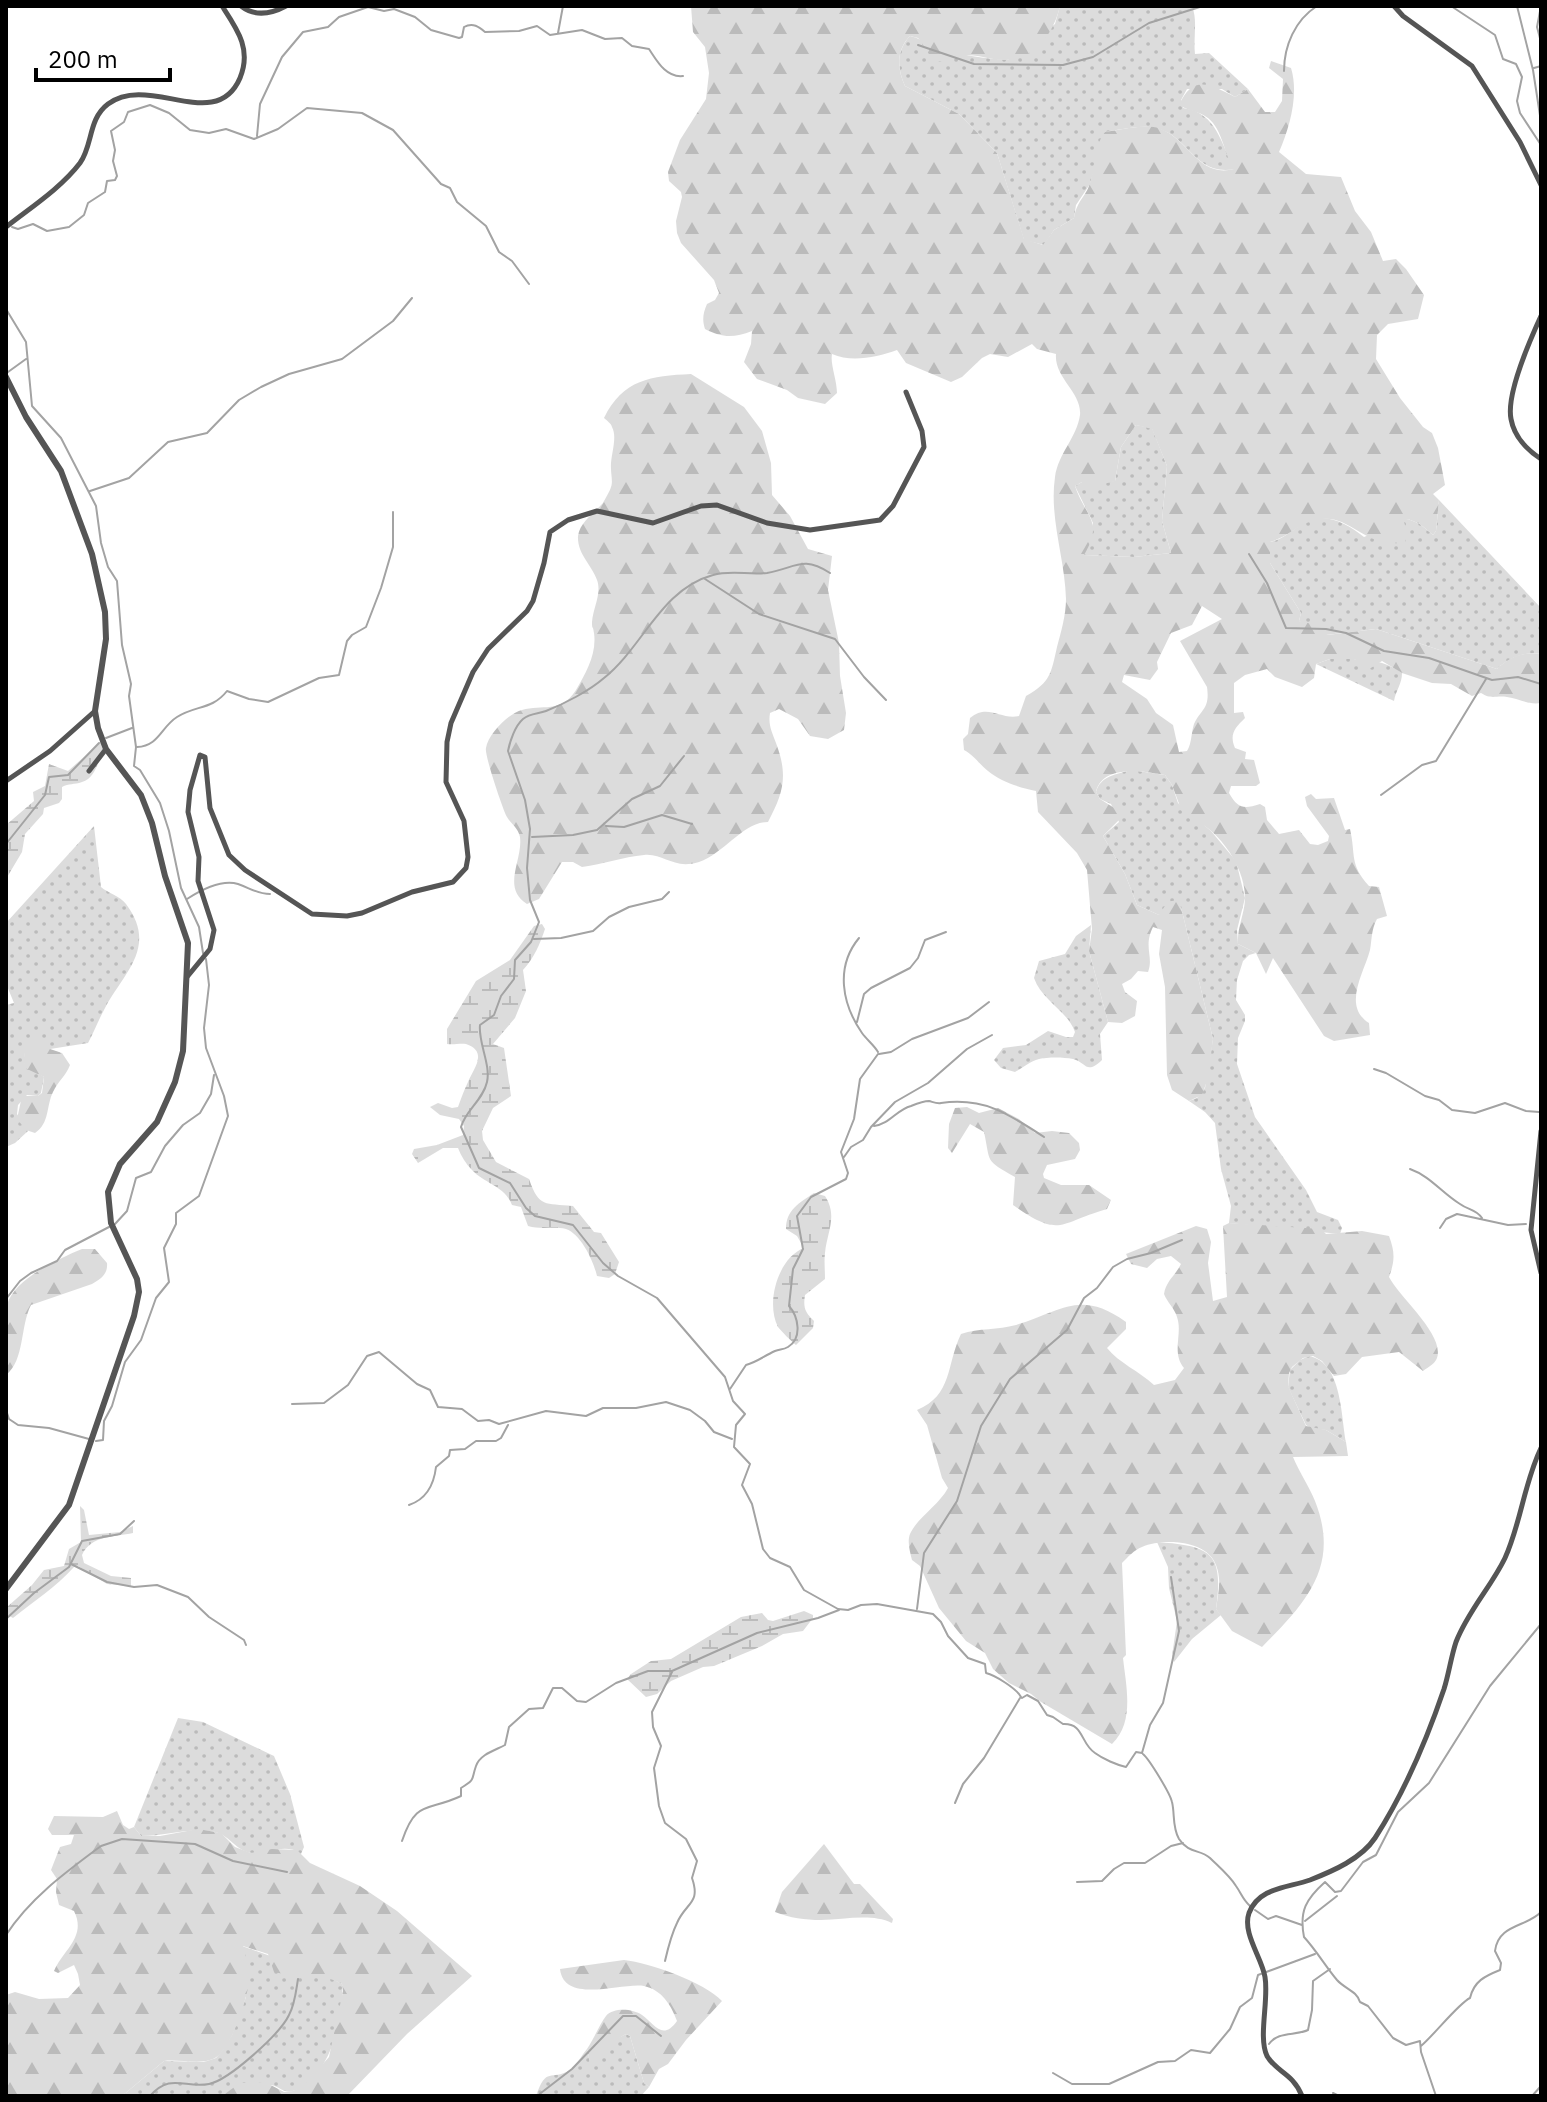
<svg xmlns="http://www.w3.org/2000/svg" width="1547" height="2102" font-family="'IBM Plex Sans',sans-serif">
<style>
.grass{fill:url(#grass-dots)}
.forest{fill:url(#forest-firs);fill-rule:evenodd}
.wetland{fill:url(#wetland-marsh)}
.lines{fill:none;stroke-linecap:round;stroke-linejoin:round}
.stream{stroke:#a3a3a3;stroke-width:2}
.minor{stroke:#555;stroke-width:5}
.tertiary{stroke:#555;stroke-width:6}
</style>
<defs>
<pattern id="grass-dots" width="8" height="8" patternUnits="userSpaceOnUse" patternTransform="scale(2)"><rect width="8" height="8" fill="#dcdcdc"/><path d="M2 2h.1M6 6h.1" fill="none" stroke="#bbb" stroke-width="1.8" stroke-linecap="round"/></pattern>
<pattern id="forest-firs" width="22" height="20" patternUnits="userSpaceOnUse" patternTransform="scale(2)"><rect width="22" height="20" fill="#dcdcdc"/><path d="M5 1l3.5 6h-7zM16 11l3.5 6h-7z" fill="#bbb"/></pattern>
<pattern id="wetland-marsh" width="20" height="14" patternUnits="userSpaceOnUse" patternTransform="scale(2)"><rect width="20" height="14" fill="#dcdcdc"/><path d="M1 5h8M5 5V1M11 12h8M15 12V8" fill="none" stroke="#bbb"/></pattern>
</defs>
<rect width="100%" height="100%" fill="#fff"/>
<path class="grass" d="M 1060,6 L 1192,6 C 1198,21 1193,38 1195,54 L 1209,53 L 1248,89 L 1235,97 L 1222,89 L 1187,89 L 1181,100 L 1183,108 C 1218,113 1220,144 1235,169 C 1191,177 1189,130 1149,127 C 1135,126 1119,130 1105,132 L 1090,184 L 1076,205 L 1074,218 L 1054,230 L 1044,245 L 1024,240 L 997,153 L 959,114 L 905,86 C 897,68 896,51 910,36 C 920,38 928,45 939,48 C 962,56 984,58 1008,60 L 1055,24 Z
M 1136,425 L 1152,428 L 1167,466 L 1162,521 L 1171,553 L 1134,557 L 1083,555 L 1093,523 L 1075,486 L 1082,482 L 1115,481 L 1121,447 Z
M 1439,500 L 1541,608 L 1541,654 C 1525,651 1508,658 1497,669 L 1376,629 L 1326,635 L 1299,621 L 1301,613 L 1270,563 L 1270,542 C 1288,538 1295,526 1310,520 C 1329,513 1349,525 1364,537 L 1408,519 L 1420,524 L 1433,535 L 1436,531 Z
M 1330,659 C 1356,659 1381,657 1402,673 C 1402,684 1396,690 1394,701 L 1316,664 Z
M 1131,770 L 1165,775 L 1172,785 L 1178,803 L 1211,831 L 1236,861 L 1245,898 L 1237,930 L 1238,944 L 1256,953 L 1249,955 L 1243,961 L 1237,980 L 1236,1000 L 1245,1015 L 1245,1021 L 1238,1038 L 1237,1064 L 1255,1117 L 1306,1190 L 1317,1212 L 1338,1220 L 1342,1228 L 1340,1234 L 1229,1223 L 1231,1206 L 1221,1169 L 1215,1123 L 1205,1112 L 1189,1101 L 1197,1098 L 1205,1088 L 1213,1039 L 1181,907 L 1159,915 L 1137,905 L 1125,874 L 1103,836 L 1119,822 L 1111,804 L 1100,799 L 1096,792 C 1100,776 1117,774 1131,770 Z
M 94,826 L 101,887 C 108,893 120,896 126,904 C 159,948 122,974 104,1010 C 98,1021 94,1032 88,1043 L 25,1053 L 24,1063 L 44,1077 L 41,1093 L 38,1096 L 27,1095 L 18,1105 L 17,1114 L 28,1131 L 15,1143 L 6,1147 L 6,1005 L 14,1003 L 7,986 L 6,923 Z
M 1091,925 L 1089,951 L 1108,1022 L 1100,1034 L 1102,1060 C 1086,1075 1087,1063 1073,1059 C 1063,1057 1048,1057 1039,1059 C 1030,1061 1023,1068 1015,1072 L 1001,1068 L 994,1060 L 1003,1048 L 1026,1045 L 1048,1031 L 1066,1037 L 1073,1037 L 1075,1032 C 1067,1010 1042,1001 1034,978 L 1039,961 L 1065,954 L 1076,936 Z
M 1309,1356 C 1342,1362 1341,1416 1346,1442 L 1326,1430 L 1312,1429 L 1306,1425 L 1288,1387 L 1290,1370 L 1300,1360 Z
M 1157,1542 C 1211,1546 1224,1552 1216,1609 L 1221,1615 L 1192,1639 L 1174,1662 L 1172,1656 L 1177,1621 L 1169,1588 L 1168,1567 Z
M 178,1718 L 203,1722 L 274,1756 L 290,1794 L 304,1847 L 301,1854 C 287,1843 269,1853 253,1853 C 236,1852 230,1835 215,1832 C 190,1827 166,1836 141,1836 L 134,1827 Z
M 242,1946 L 325,1975 L 342,1984 C 345,2017 329,2080 293,2091 C 283,2094 278,2085 270,2085 C 255,2084 232,2087 222,2096 L 122,2096 L 164,2061 L 204,2062 L 216,2058 L 222,2051 L 232,2035 L 246,1997 Z
M 626,2034 L 630,2036 L 644,2083 L 649,2087 L 641,2096 L 536,2096 C 547,2065 550,2082 570,2070 C 577,2065 581,2056 587,2049 L 590,2062 L 616,2039 Z"/>
<path class="forest" d="M 691,6 L 1060,6 C 1054,32 1036,59 1006,60 C 992,61 976,53 962,56 C 953,57 947,64 938,61 C 928,58 925,45 918,38 L 910,36 C 896,50 897,69 905,86 L 959,114 L 997,153 L 1024,239 L 1043,245 L 1054,230 L 1074,218 C 1077,200 1086,197 1090,183 C 1096,165 1093,148 1105,132 C 1122,130 1145,123 1161,129 C 1190,141 1199,178 1234,169 C 1224,155 1223,130 1208,118 C 1199,111 1188,111 1179,105 C 1193,74 1210,84 1235,97 L 1248,89 L 1265,112 L 1275,112 L 1282,101 L 1283,79 L 1269,68 L 1271,61 L 1291,68 C 1299,94 1290,127 1279,152 L 1306,174 L 1341,177 L 1355,211 L 1371,232 L 1383,261 L 1396,259 L 1406,269 L 1424,295 L 1418,319 L 1388,324 L 1377,335 L 1376,359 L 1400,398 L 1423,427 L 1432,433 L 1438,448 L 1445,485 L 1433,494 L 1439,500 L 1436,531 L 1433,535 L 1420,524 L 1408,519 L 1404,522 L 1408,534 L 1405,542 C 1367,550 1352,516 1322,519 C 1302,520 1289,537 1270,542 L 1270,563 L 1301,613 L 1299,621 L 1321,626 L 1327,635 L 1376,629 L 1497,669 C 1509,657 1523,651 1541,654 L 1541,703 C 1528,705 1520,699 1507,697 C 1496,695 1492,700 1481,693 L 1472,696 L 1451,684 L 1432,683 L 1402,673 L 1382,661 L 1366,671 L 1355,659 L 1330,659 L 1316,664 L 1314,678 L 1302,687 L 1275,677 L 1267,669 L 1245,675 L 1234,683 L 1234,713 L 1243,712 L 1245,718 C 1235,728 1229,734 1235,748 L 1246,752 L 1245,759 L 1254,760 L 1260,783 L 1256,786 L 1231,786 L 1229,793 C 1238,809 1244,809 1260,804 L 1265,807 L 1267,820 L 1279,834 L 1299,830 L 1310,844 L 1318,845 L 1328,841 L 1329,836 L 1307,806 L 1305,797 L 1311,794 L 1316,799 L 1334,798 L 1345,830 L 1350,829 C 1356,855 1349,864 1369,886 L 1379,887 L 1387,916 L 1377,919 C 1371,930 1372,940 1370,950 C 1364,973 1342,1006 1369,1023 L 1370,1035 L 1334,1041 L 1324,1036 L 1273,958 L 1266,974 L 1256,953 L 1238,944 C 1237,928 1244,915 1245,900 C 1247,868 1215,822 1184,817 L 1172,785 L 1165,775 C 1144,771 1102,764 1096,792 L 1100,799 L 1119,811 L 1121,818 L 1103,836 L 1125,874 L 1137,905 L 1159,915 C 1164,908 1167,899 1177,901 L 1181,907 L 1213,1039 L 1208,1078 L 1202,1095 L 1189,1101 L 1172,1090 L 1167,1075 L 1165,987 L 1159,954 L 1162,930 L 1153,927 C 1143,947 1154,957 1148,972 L 1138,971 L 1131,979 L 1122,984 L 1125,992 L 1137,1001 L 1135,1016 L 1122,1023 L 1108,1022 L 1089,951 L 1092,929 L 1087,870 L 1077,853 L 1038,812 L 1036,791 C 1021,788 1001,782 988,771 C 979,764 975,756 964,750 L 963,739 L 968,734 L 970,718 C 988,703 1000,720 1019,716 L 1026,696 C 1051,682 1051,673 1057,647 C 1061,632 1066,615 1066,599 C 1065,558 1049,518 1055,477 C 1058,454 1077,437 1080,415 C 1082,392 1054,378 1056,354 L 1037,349 L 1032,344 L 1008,357 L 990,354 L 982,358 L 962,377 L 951,382 L 906,363 L 897,350 C 877,357 852,363 832,354 C 830,364 837,380 837,393 L 825,404 L 798,398 L 787,390 L 757,379 L 744,362 L 751,344 L 752,331 C 734,338 722,338 705,329 C 702,320 703,313 707,304 L 715,300 L 719,293 L 714,280 L 681,243 L 677,233 L 676,221 L 682,197 L 681,192 L 669,181 L 668,172 L 680,140 L 706,99 L 709,73 L 705,47 L 693,32 ZM 1136,425 L 1152,429 L 1167,466 L 1162,521 L 1171,553 L 1134,557 L 1084,555 C 1104,521 1086,518 1075,486 L 1082,482 L 1092,487 L 1115,481 L 1121,447 ZM 1202,606 L 1222,619 L 1180,641 L 1207,687 C 1210,709 1202,708 1194,724 C 1191,733 1192,743 1187,751 L 1179,752 L 1173,725 L 1156,713 L 1147,699 L 1122,682 L 1124,675 L 1150,680 L 1158,669 L 1157,662 L 1171,633 L 1192,625 Z
M 691,374 L 744,407 L 762,431 L 771,463 L 772,495 L 790,516 L 808,549 L 832,556 L 828,590 L 839,643 L 840,676 L 846,713 L 844,730 L 828,739 L 810,736 L 798,719 L 779,709 L 770,713 C 768,725 772,732 776,743 C 788,775 784,792 768,822 C 743,822 725,853 699,862 C 673,870 664,853 644,855 C 623,857 603,864 582,867 L 573,862 L 562,862 L 539,899 L 527,904 C 501,887 523,861 520,837 C 518,828 511,824 507,817 C 503,810 484,754 486,748 C 488,734 509,713 522,710 C 542,704 561,714 576,690 C 586,673 597,654 594,633 C 593,624 592,631 592,622 C 593,608 602,593 597,580 C 592,565 577,554 578,536 C 580,522 594,513 603,503 C 605,499 610,491 611,487 C 613,482 611,474 611,469 C 610,456 618,438 612,427 C 611,423 607,421 604,418 C 623,379 651,376 691,374 Z
M 34,1041 L 44,1041 L 48,1044 L 47,1048 L 62,1053 L 70,1065 C 66,1076 58,1081 53,1092 C 46,1106 50,1123 35,1133 L 26,1130 L 17,1119 L 22,1096 L 38,1096 L 42,1093 L 44,1077 L 25,1068 C 22,1058 25,1047 34,1041 Z
M 967,1107 L 979,1113 L 998,1108 L 1019,1119 L 1035,1133 L 1052,1131 L 1069,1133 L 1079,1143 L 1080,1150 L 1075,1159 L 1047,1165 L 1043,1174 L 1044,1178 L 1061,1185 L 1089,1185 L 1111,1200 L 1107,1209 C 1058,1223 1061,1239 1013,1205 L 1015,1177 C 984,1159 991,1164 984,1132 L 970,1124 L 952,1153 L 948,1148 L 949,1124 L 955,1108 Z
M 1229,1223 L 1321,1229 L 1326,1234 L 1362,1231 L 1389,1236 C 1395,1252 1395,1261 1389,1277 C 1399,1297 1445,1335 1437,1358 C 1435,1364 1428,1367 1423,1371 L 1399,1352 L 1362,1357 L 1346,1374 L 1334,1376 L 1322,1361 L 1313,1356 L 1303,1358 L 1292,1367 L 1289,1373 L 1288,1386 L 1306,1426 L 1326,1430 L 1346,1442 L 1348,1456 L 1293,1457 C 1299,1472 1309,1486 1315,1501 C 1341,1567 1305,1603 1262,1647 L 1232,1631 L 1216,1609 C 1218,1594 1222,1580 1216,1565 C 1207,1540 1163,1538 1142,1547 C 1134,1550 1128,1557 1122,1563 L 1126,1655 L 1123,1658 C 1126,1686 1135,1722 1112,1744 L 1041,1702 L 1031,1694 L 1009,1683 L 993,1669 L 985,1653 L 966,1641 L 939,1608 L 920,1566 L 912,1560 C 910,1552 907,1542 910,1534 C 917,1518 939,1505 948,1488 L 942,1478 L 927,1425 L 917,1410 C 953,1395 946,1365 961,1334 C 979,1328 998,1330 1016,1325 C 1062,1311 1080,1289 1126,1322 L 1126,1329 L 1107,1348 C 1119,1363 1139,1371 1154,1385 L 1175,1380 L 1184,1368 C 1171,1352 1183,1334 1177,1317 C 1175,1309 1167,1302 1164,1294 C 1166,1281 1175,1276 1181,1264 L 1171,1256 L 1157,1259 L 1147,1268 L 1131,1264 L 1126,1254 L 1196,1226 L 1207,1229 L 1211,1242 L 1208,1263 L 1213,1301 L 1227,1297 L 1223,1226 Z
M 82,1249 L 95,1249 L 107,1263 C 108,1274 101,1279 92,1284 L 31,1305 C 20,1326 25,1360 6,1375 C 6,1354 1,1326 7,1305 C 14,1279 58,1259 82,1249 Z
M 117,1811 L 123,1825 L 129,1829 L 134,1827 L 141,1836 L 160,1836 L 198,1829 L 221,1833 L 235,1847 L 251,1853 L 272,1849 L 297,1850 L 310,1863 L 360,1886 L 397,1911 L 472,1976 L 407,2034 L 347,2096 L 222,2096 L 240,2083 L 265,2082 L 284,2092 L 293,2091 L 305,2084 L 329,2057 L 343,1991 L 342,1984 C 318,1971 300,1978 274,1972 L 268,1954 L 243,1946 C 245,1956 250,1966 250,1976 C 248,1996 232,2051 213,2059 C 199,2065 179,2059 164,2061 L 122,2096 L 6,2096 L 6,1995 L 15,1992 L 39,1999 L 68,1998 L 80,1985 L 78,1974 L 74,1965 L 58,1973 L 54,1971 C 63,1950 87,1937 74,1911 L 59,1905 L 56,1892 L 57,1879 L 51,1870 L 60,1847 L 71,1844 L 74,1835 L 52,1835 L 48,1829 L 54,1816 L 103,1817 Z
M 824,1844 L 854,1884 L 860,1884 L 893,1919 L 892,1923 C 871,1913 844,1920 821,1920 C 805,1920 790,1918 775,1912 L 782,1892 Z
M 624,1960 C 650,1963 704,1982 722,2001 L 686,2040 L 668,2064 L 659,2069 L 649,2087 L 644,2083 L 630,2036 L 626,2034 C 611,2041 605,2055 590,2063 L 587,2049 C 594,2039 599,2025 606,2016 C 614,2007 633,2009 642,2015 C 654,2023 662,2042 677,2021 C 671,2005 662,1990 644,1986 C 623,1982 564,2005 560,1969 Z"/>
<path class="wetland" d="M 101,742 L 105,750 C 97,761 96,778 82,782 C 74,785 69,783 62,787 L 62,799 L 59,803 L 44,808 L 43,814 L 25,834 L 22,852 L 6,879 L 6,825 L 34,801 L 33,792 L 45,786 L 49,764 L 68,771 Z
M 542,924 L 545,929 C 540,944 534,958 523,970 L 526,991 L 515,1018 L 493,1044 L 504,1048 L 511,1096 L 493,1108 L 482,1131 L 483,1140 L 496,1162 L 529,1179 C 539,1208 545,1203 573,1206 L 594,1232 L 601,1233 L 619,1262 L 615,1274 L 609,1278 L 597,1276 C 594,1262 581,1234 566,1229 C 554,1226 541,1230 528,1226 L 521,1207 L 512,1205 C 505,1186 485,1184 472,1170 C 466,1164 461,1156 458,1148 L 443,1148 L 418,1163 L 412,1154 L 414,1149 L 437,1145 L 463,1135 L 464,1126 L 459,1119 L 440,1115 L 430,1107 L 438,1103 L 452,1108 L 458,1107 C 461,1099 464,1090 468,1082 C 473,1069 489,1052 466,1044 C 460,1043 454,1045 447,1044 L 447,1029 L 476,981 L 510,960 L 534,926 Z
M 814,1193 L 825,1196 C 838,1216 827,1232 825,1253 C 824,1261 825,1270 825,1279 L 805,1295 C 803,1308 805,1312 814,1321 L 813,1328 L 796,1345 C 791,1341 782,1332 778,1327 C 765,1302 779,1257 804,1248 L 797,1236 L 786,1229 C 786,1210 799,1203 814,1193 Z
M 80,1506 L 84,1510 L 89,1535 L 120,1532 L 133,1526 L 133,1533 C 115,1537 91,1535 82,1555 L 84,1563 L 111,1576 L 131,1578 L 131,1586 L 107,1584 L 78,1566 L 74,1567 C 56,1587 33,1602 13,1618 L 6,1614 L 7,1607 L 32,1585 L 44,1570 L 64,1566 L 69,1549 L 81,1542 Z
M 804,1611 L 813,1615 L 813,1618 L 803,1631 L 783,1634 L 762,1646 L 714,1666 L 703,1667 L 671,1681 L 657,1694 L 646,1697 L 627,1679 L 631,1674 L 651,1661 L 671,1659 L 741,1617 L 762,1613 L 768,1620 L 773,1621 Z"/>
<g class="lines">
<path class="stream" d="M 1451,6 L 1495,35 L 1503,59 L 1516,64 L 1522,77 L 1517,101 L 1520,113 L 1541,145
M 1517,6 L 1533,70 L 1541,122
M 1541,6 L 1537,27 L 1541,42
M 558,33 L 563,6
M 918,45 L 974,64 L 1063,65 L 1093,57 L 1149,23 L 1203,6
M 1534,68 L 1541,66
M 1284,71 C 1284,46 1295,20 1317,6
M 1541,130 L 1541,138
M 257,136 L 260,104 L 282,57 L 303,32 L 328,27 L 339,17 L 368,7 L 384,11 L 394,9 L 415,17 L 431,30 L 459,38 L 462,37 L 464,27 C 473,22 479,27 485,32 L 519,31 L 537,26 L 550,35 L 582,30 L 605,39 L 622,38 L 632,46 L 649,49 C 657,61 666,78 683,76
M 12,227 L 18,229 L 33,224 L 47,231 L 69,227 L 84,215 L 88,203 L 105,192 L 107,181 L 115,180 L 117,176 L 113,161 L 115,150 L 111,131 L 124,122 L 128,112 L 150,105 L 169,113 L 190,130 L 209,133 L 226,129 L 254,139 L 278,129 L 307,108 L 362,113 L 393,130 L 441,184 L 450,188 L 457,202 L 486,226 L 499,252 L 512,261 L 529,284
M 6,309 L 26,342 L 32,406 L 61,438 L 96,506 L 101,543 L 108,567 L 117,581 L 122,645 L 131,684 L 129,696 L 136,747 L 134,766 L 140,770 L 160,803 L 169,831 L 181,888 L 199,927 L 203,953
M 8,372 L 26,359
M 90,491 L 129,478 L 168,442 L 207,433 L 239,400 L 261,387 L 289,374 L 342,359 L 393,321 L 412,298
M 1249,554 L 1267,583 L 1286,628 L 1326,629 L 1346,633 L 1384,651 L 1429,658 L 1492,680 L 1518,677 L 1541,684
M 830,573 C 802,555 796,568 767,573 C 749,575 730,570 713,575 C 661,589 643,647 604,678 C 589,691 564,704 546,711 C 538,714 530,713 523,719 C 515,726 510,741 508,751 L 525,800 L 530,829 L 527,868 L 530,900 L 539,922 L 531,942 L 515,960 L 514,979 L 501,996 L 494,1015 L 480,1025 C 478,1042 491,1065 487,1082 C 483,1100 465,1111 461,1127 L 479,1168 L 510,1183 L 526,1208 L 535,1216 L 573,1225 L 603,1263 L 618,1276 L 657,1298 L 725,1377 L 733,1401 L 745,1414 L 736,1425 L 734,1447 L 750,1464 L 742,1485 L 752,1504 L 763,1549 L 770,1558 L 790,1567 L 804,1590 L 838,1609 L 848,1610 L 861,1605 L 877,1604 L 933,1614 L 941,1622 L 948,1636 L 968,1658 L 985,1664 L 986,1673 C 995,1675 1017,1689 1021,1697
M 705,579 L 759,614 L 835,639 L 864,677 L 886,700
M 106,738 L 132,728
M 137,747 C 159,746 161,727 177,717 C 196,705 212,710 227,691 L 249,699 L 268,702 L 319,678 L 339,675 L 347,641 L 352,635 L 366,627 L 381,588 L 393,547 L 393,512
M 1381,795 L 1422,765 L 1436,761 L 1486,679
M 606,826 L 624,827 L 662,815 L 692,824
M 532,837 L 573,835 L 597,830 L 632,799 L 660,786 L 684,756
M 6,844 L 45,795 L 49,777 L 68,775 L 99,743
M 187,899 C 201,890 221,879 238,884 C 250,888 257,894 270,894
M 859,938 C 835,967 842,1004 862,1033 C 867,1040 874,1045 878,1052
M 534,939 L 561,938 L 593,931 L 609,917 L 629,907 L 662,899 L 669,892
M 857,1022 L 864,994 L 871,988 L 910,968 L 918,958 L 925,940 L 946,932
M 879,1054 L 891,1052 L 912,1039 L 968,1018 L 989,1002
M 1374,1069 L 1386,1073 L 1425,1096 L 1439,1100 L 1452,1110 L 1475,1113 L 1505,1103 L 1526,1111 L 1539,1112
M 874,1126 C 890,1124 896,1110 911,1106 C 916,1104 924,1101 929,1101 C 933,1102 937,1104 941,1103 C 984,1097 1009,1114 1044,1137
M 844,1157 L 851,1147 L 863,1140 L 871,1127 L 895,1102 L 928,1083 L 967,1049 L 992,1035
M 1410,1169 C 1430,1176 1442,1193 1460,1204 C 1468,1210 1476,1209 1482,1218
M 115,1224 L 127,1211 L 136,1178 L 151,1172 L 165,1146 L 183,1125 L 200,1113 L 211,1094 L 214,1075
M 1440,1228 L 1446,1219 L 1457,1214 L 1508,1225 L 1526,1224
M 6,1299 L 20,1281 L 31,1273 L 57,1261 L 65,1250 L 109,1227
M 730,1389 L 746,1365 C 757,1362 764,1356 775,1351 C 780,1349 783,1350 788,1347 C 803,1338 798,1316 789,1306 L 793,1269 L 803,1249 L 797,1216 L 811,1197 L 846,1179 L 848,1173 L 841,1152 L 854,1119 L 860,1079 L 878,1054
M 292,1404 L 324,1403 L 348,1385 L 367,1356 L 379,1352 L 417,1384 L 430,1390 L 438,1407 L 462,1409 L 478,1421 L 489,1420 L 499,1424 L 546,1411 L 586,1416 L 603,1408 L 636,1408 L 666,1402 L 690,1410 L 705,1421 L 714,1432 L 732,1439
M 6,1410 L 9,1419 L 18,1425 L 49,1428 L 89,1439
M 96,1441 L 103,1440 L 104,1421 L 112,1406 L 125,1362 L 141,1340 L 156,1298 L 169,1282 L 164,1248 L 176,1224 L 176,1213 L 199,1196 L 228,1116 L 224,1096 L 206,1048 L 204,1028 L 209,985 L 206,959
M 409,1505 C 427,1499 434,1484 436,1467 L 449,1456 L 450,1450 L 465,1449 L 476,1441 L 496,1441 L 501,1438 L 508,1425
M 71,1564 L 107,1582 L 134,1587 L 157,1585 L 188,1597 L 209,1617 L 244,1640 L 246,1645
M 917,1609 L 924,1553 L 957,1501 L 981,1426 L 1010,1379 L 1067,1330 L 1084,1298 L 1097,1288 L 1113,1267 L 1127,1259 L 1151,1253 L 1182,1240
M 6,1619 L 34,1593 L 69,1567 L 82,1541 L 120,1534 L 134,1521
M 1022,1698 L 1027,1695 L 1038,1701 L 1047,1715 L 1053,1717 L 1063,1724 C 1084,1723 1080,1743 1095,1753 C 1103,1759 1117,1765 1126,1767 L 1136,1752 L 1142,1753 L 1150,1725 L 1163,1703 L 1179,1631 L 1171,1577
M 1143,1754 C 1149,1759 1170,1793 1172,1802 C 1175,1814 1172,1827 1179,1839 C 1189,1854 1200,1849 1210,1858 C 1218,1866 1230,1876 1236,1886 C 1241,1893 1243,1900 1250,1906
M 955,1803 L 963,1784 L 984,1758 L 1020,1698
M 402,1841 C 416,1799 427,1812 461,1796 L 461,1788 C 476,1779 471,1780 476,1766 C 480,1754 496,1750 505,1745 L 509,1727 L 529,1709 L 543,1708 L 553,1688 L 562,1688 L 577,1701 L 586,1702 L 616,1683 L 648,1671 L 672,1671 L 757,1633 L 818,1618 L 839,1610
M 1077,1882 L 1102,1881 L 1114,1869 L 1124,1863 L 1145,1863 L 1171,1846 L 1183,1843
M 1255,1910 L 1268,1919 L 1276,1916 L 1302,1925
M 1305,1921 L 1337,1896
M 6,1935 C 30,1898 66,1872 101,1846 L 122,1839 L 195,1844 L 233,1861 L 287,1872
M 665,1961 C 668,1948 671,1935 677,1923 C 686,1902 701,1904 692,1878 L 697,1861 L 686,1839 L 665,1823 L 659,1806 L 654,1768 L 661,1746 L 653,1727 L 652,1712 L 672,1672
M 1269,2044 C 1278,2031 1295,2036 1308,2030 L 1312,2010 L 1313,1981 L 1330,1969
M 1421,2046 C 1434,2035 1459,2003 1470,1998 C 1474,1981 1485,1976 1500,1970 L 1501,1963 L 1495,1951 C 1498,1924 1527,1927 1541,1912
M 1053,2073 L 1072,2084 L 1109,2084 L 1158,2062 L 1175,2061 L 1191,2050 L 1210,2053 L 1230,2029 L 1240,2007 L 1252,1998 L 1258,1975 L 1315,1954
M 1333,2093 L 1339,2096
M 150,2096 C 171,2072 185,2089 209,2084 C 229,2080 280,2034 289,2015 C 295,2004 296,1991 298,1979
M 537,2096 L 572,2069 L 623,2016 L 636,2016 L 661,2036
M 1436,2096 L 1421,2052 L 1420,2041 L 1406,2045 L 1393,2038 L 1368,2006 L 1360,2002 C 1357,1991 1345,1989 1337,1980 C 1326,1967 1316,1950 1304,1937 C 1299,1911 1306,1899 1325,1882 L 1335,1892 L 1341,1891 L 1363,1862 L 1376,1855 L 1398,1812 L 1429,1783 L 1490,1686 L 1541,1624
M 1532,2096 L 1541,2086"/>
<path class="minor" d="M 241,6 C 255,17 271,14 286,6
M 1394,6 L 1403,16 L 1472,66 L 1520,142 L 1541,185
M 6,227 C 30,208 61,188 80,163 C 93,145 88,119 108,104 C 149,73 216,134 240,78 C 252,49 237,29 222,6
M 1541,316 C 1530,340 1506,394 1511,419 C 1514,436 1527,450 1541,459
M 89,771 L 106,749
M 6,781 L 50,751 L 95,711
M 187,977 L 210,949 L 214,930 L 198,881 L 199,857 L 188,812 L 190,790 L 200,755 L 205,757 L 210,808 L 229,855 L 245,870 L 312,914 L 347,916 L 362,913 L 412,892 L 453,882 L 466,868 L 468,857 L 464,821 L 446,782 L 447,742 L 451,723 L 473,672 L 488,649 L 527,611 L 533,601 L 544,563 L 550,532 L 568,520 L 597,511 L 653,523 L 701,506 L 717,505 L 767,523 L 810,530 L 880,520 L 893,506 L 924,447 L 922,431 L 906,392
M 1541,1131 L 1531,1230 L 1541,1273
M 1302,2096 C 1293,2073 1276,2072 1267,2056 C 1258,2037 1269,2000 1265,1977 C 1262,1958 1242,1933 1249,1913 C 1259,1887 1288,1888 1310,1880 C 1333,1871 1361,1859 1375,1838 C 1404,1793 1427,1739 1444,1689 C 1449,1673 1451,1657 1456,1642 C 1468,1611 1491,1587 1505,1558 C 1521,1523 1524,1483 1541,1448"/>
<path class="tertiary" d="M 6,377 L 26,417 L 61,471 L 92,554 L 105,612 L 106,639 L 95,711 L 98,728 L 106,749 L 141,795 L 152,823 L 165,876 L 188,943 L 183,1051 L 175,1082 L 157,1122 L 120,1164 L 108,1192 L 111,1223 L 137,1279 L 139,1292 L 134,1316 L 69,1505 L 6,1589"/>
</g>
<rect width="1547" height="2102" fill="none" stroke="#000000" stroke-width="16"/>
<path d="M36 68v12h134v-12" fill="none" stroke="#000000" stroke-width="4"/>
<text x="48" y="68" font-size="24" fill="#000000" stroke="#ffffff" stroke-width="6" paint-order="stroke">200 m</text>
</svg>
